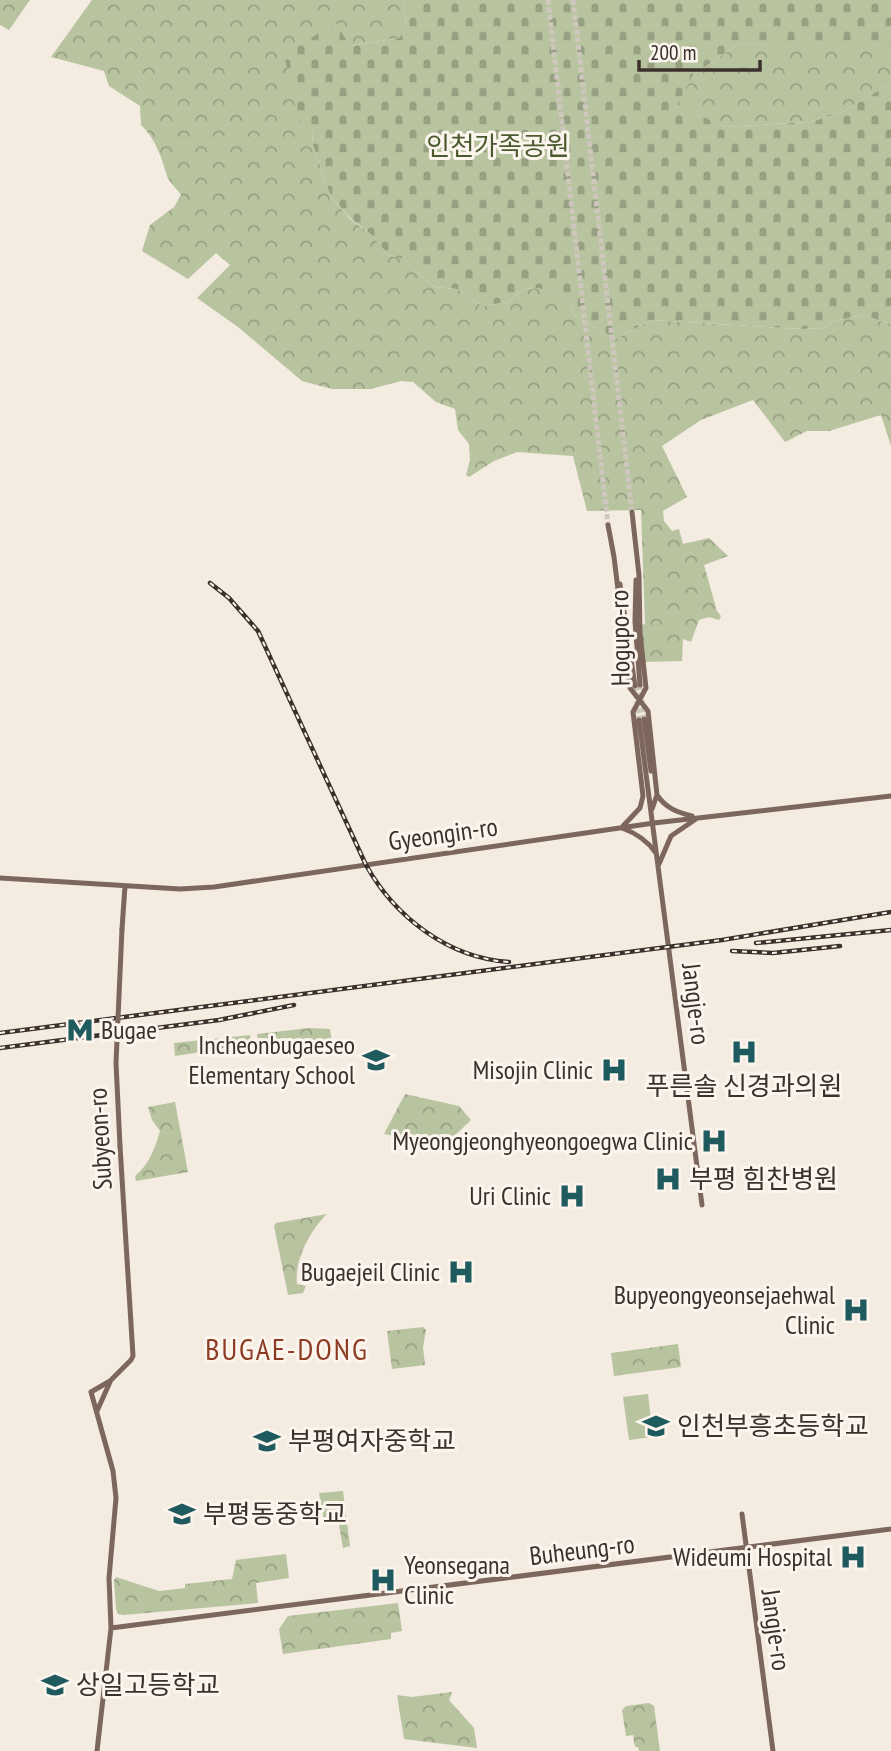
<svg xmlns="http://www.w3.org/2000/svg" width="891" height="1751" font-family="'PT Sans Narrow','Noto Sans KR',sans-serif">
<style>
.forest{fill:url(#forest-crowns)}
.cemetery{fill:url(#cemetery-stones)}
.pitch{fill:#b8c4a0}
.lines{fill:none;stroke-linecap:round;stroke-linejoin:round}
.major-tunnel{stroke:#cfc6bd;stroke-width:5;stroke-dasharray:5 2.5;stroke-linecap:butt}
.major{stroke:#7d675c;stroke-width:5}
.rail-casing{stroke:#3b302b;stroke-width:4.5}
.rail{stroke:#fbf5ee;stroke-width:2;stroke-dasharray:5;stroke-linecap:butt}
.major-bridge{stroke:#7d675c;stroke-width:5}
.labels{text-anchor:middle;stroke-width:6;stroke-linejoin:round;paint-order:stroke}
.park-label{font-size:26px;fill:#4a5a2e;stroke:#fbf5ee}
.street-label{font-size:26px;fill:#3b302b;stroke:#fbf5ee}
.poi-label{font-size:26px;fill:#3b302b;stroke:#fbf5ee;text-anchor:start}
.quarter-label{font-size:30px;letter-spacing:2px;fill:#8c3b22;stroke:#fbf5ee}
</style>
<defs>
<pattern id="forest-crowns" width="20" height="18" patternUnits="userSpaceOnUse" patternTransform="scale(1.75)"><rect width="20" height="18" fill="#b8c4a0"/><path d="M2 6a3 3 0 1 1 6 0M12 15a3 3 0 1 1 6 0" fill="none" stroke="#97a083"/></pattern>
<pattern id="cemetery-stones" width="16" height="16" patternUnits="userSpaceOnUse" patternTransform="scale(1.75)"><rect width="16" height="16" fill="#b8c4a0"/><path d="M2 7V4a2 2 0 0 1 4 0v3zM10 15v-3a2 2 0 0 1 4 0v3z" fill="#97a083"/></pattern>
</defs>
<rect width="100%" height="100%" fill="#f4ebe1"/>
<path class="forest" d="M 0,0 L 30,0 L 9,30 L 0,25 Z
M 92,0 L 401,0 L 404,1 L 406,30 L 399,38 L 350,46 L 312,130 L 313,145 L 331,197 L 350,219 L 374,237 L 388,255 L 404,259 L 434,287 L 457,289 L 482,306 L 508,302 L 524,289 L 537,288 L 558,293 L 569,302 L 575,316 L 616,339 L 651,320 L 801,329 L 824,328 L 834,321 L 862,315 L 891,324 L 891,446 L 881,415 L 829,431 L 807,431 L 785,442 L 753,400 L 701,420 L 662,446 L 687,497 L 663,511 L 664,521 L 672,531 L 679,529 L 683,544 L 709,538 L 728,556 L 704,565 L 717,611 L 721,616 L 719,620 L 709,617 L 699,620 L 691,642 L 683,639 L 682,661 L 644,662 L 641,625 L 645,624 L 641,510 L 587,511 L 573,456 L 517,452 L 494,461 L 469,477 L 466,475 L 470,460 L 469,444 L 458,430 L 455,409 L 436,402 L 413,382 L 401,381 L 371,389 L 332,389 L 302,381 L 238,327 L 197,298 L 230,265 L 216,253 L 188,279 L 142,251 L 150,225 L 174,207 L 181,195 C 177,189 169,182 167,176 C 162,159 155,137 141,125 L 140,106 L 109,86 L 104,71 L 51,57 Z
M 863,41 L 891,42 L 891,83 L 841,113 L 810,122 L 726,127 L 676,105 L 693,75 L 737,45 Z
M 309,1028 L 330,1029 L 332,1043 L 293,1040 L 259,1043 L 257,1034 Z
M 250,1035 L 251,1044 L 175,1056 L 174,1043 Z
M 405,1094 L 459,1106 L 471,1120 L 445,1145 L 384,1134 Z
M 175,1102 L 188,1172 L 136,1181 L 135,1176 C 149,1165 155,1148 160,1131 L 152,1120 L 148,1107 Z
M 327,1214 C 310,1230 294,1261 297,1284 L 306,1286 L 303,1293 L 288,1295 L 274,1226 L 276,1223 Z
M 423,1327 L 426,1330 L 423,1347 L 425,1365 L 392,1369 L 387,1331 Z
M 678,1344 L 681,1367 L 614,1376 L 611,1353 Z
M 343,1491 L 350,1546 L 343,1548 L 338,1519 L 324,1520 L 319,1493 Z
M 286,1554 L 289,1578 L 256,1583 L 258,1603 L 123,1615 L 118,1614 L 116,1609 L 114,1580 L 116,1577 L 159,1591 L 185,1588 L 185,1584 L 232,1579 L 236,1560 Z
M 398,1603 L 402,1631 L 391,1633 L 391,1639 L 283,1654 L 279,1629 L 288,1616 Z
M 452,1692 L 449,1700 L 474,1728 L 477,1748 L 404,1739 L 397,1695 L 412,1697 Z
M 649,1703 L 654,1706 L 660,1751 L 639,1751 L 638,1747 L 635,1747 L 633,1735 L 626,1736 L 622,1710 L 626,1706 Z"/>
<path class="cemetery" d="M 401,0 L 891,0 L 891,42 L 737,45 L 693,75 L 677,105 L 726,127 L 810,122 L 841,113 L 891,83 L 891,324 L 862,315 L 834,321 L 824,328 L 801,329 L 651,320 L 616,339 L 575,316 L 569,302 L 557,293 L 537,288 L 524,289 L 508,302 L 482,306 L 457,289 L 434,287 L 404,259 L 388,255 L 374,237 L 350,218 L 331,197 L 313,145 L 312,130 L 297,116 L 284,54 L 336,23 L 350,46 L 399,38 L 406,30 L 404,2 Z"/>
<path class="pitch" d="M 648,1394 L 653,1437 L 629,1440 L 623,1397 Z"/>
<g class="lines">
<path class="major-tunnel" d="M 548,0 L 608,525
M 573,0 L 632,512
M 640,685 L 644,719
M 635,686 L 639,720"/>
<path class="major" d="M 608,525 L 614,557 L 630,688 L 648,711 L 657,795 L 652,809
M 636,580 L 635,621 L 640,685
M 620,584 L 635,686
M 644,719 L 651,771
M 639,720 L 702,1205
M 657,795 C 666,808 676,812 692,816
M 623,826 L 640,808 L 643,796 L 633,712 L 646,688 L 640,633 L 639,575 L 632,512
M 622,828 C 636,833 647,840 656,853
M 659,864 L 671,836 L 696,819
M 0,878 L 180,889 L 214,887 L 654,823 L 891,796
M 122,929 L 125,886
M 97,1411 L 110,1382
M 742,1514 L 773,1751
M 111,1628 L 891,1529
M 97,1751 L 111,1628 L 109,1578 L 116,1498 L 113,1471 L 91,1392 L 110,1381 L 131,1360 L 133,1356 L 120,1146"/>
<g class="rail-casing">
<path id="rail" d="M 210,583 L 229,598 L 258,631 L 366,865 C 395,917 448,958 509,962
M 756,943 L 891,930
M 732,951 L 773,953 L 840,946
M 0,1033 L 722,940 L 891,912
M 0,1048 L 219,1020 L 294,1005"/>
</g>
<use href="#rail" class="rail"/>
<path class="major-bridge" d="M 120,1146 L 116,1063 L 122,929"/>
</g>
<defs>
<g id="metro-bare" transform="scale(2.1)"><path d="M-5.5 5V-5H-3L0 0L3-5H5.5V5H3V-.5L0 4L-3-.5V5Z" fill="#1f5a5e" stroke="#fbf5ee" stroke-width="2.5" paint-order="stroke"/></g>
<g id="hospital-bare" transform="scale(2.1)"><path d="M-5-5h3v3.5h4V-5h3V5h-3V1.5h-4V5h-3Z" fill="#1f5a5e" stroke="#fbf5ee" stroke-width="2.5" paint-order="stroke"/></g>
<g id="school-bare" transform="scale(2.1)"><path d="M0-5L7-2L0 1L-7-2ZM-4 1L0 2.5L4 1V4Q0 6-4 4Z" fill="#1f5a5e" stroke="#fbf5ee" stroke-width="2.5" paint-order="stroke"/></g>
</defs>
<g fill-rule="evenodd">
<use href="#metro-bare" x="80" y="1030"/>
<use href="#hospital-bare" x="744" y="1052"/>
<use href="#school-bare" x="376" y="1060"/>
<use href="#hospital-bare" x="614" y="1070"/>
<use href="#hospital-bare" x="714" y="1141"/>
<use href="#hospital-bare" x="668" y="1179"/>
<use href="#hospital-bare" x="572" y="1196"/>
<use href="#hospital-bare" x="461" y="1272"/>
<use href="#hospital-bare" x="856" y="1310"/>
<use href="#school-bare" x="656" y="1426"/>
<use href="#school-bare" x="267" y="1441"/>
<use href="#school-bare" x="182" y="1514"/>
<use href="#hospital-bare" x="853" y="1557"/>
<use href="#hospital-bare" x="383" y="1580"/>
<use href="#school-bare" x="55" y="1685"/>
</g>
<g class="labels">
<g class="park-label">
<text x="498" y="155">인천가족공원</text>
</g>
<g class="street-label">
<text transform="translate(620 638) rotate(-91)" y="9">Hogupo-ro</text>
<text transform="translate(443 834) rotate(-8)" y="9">Gyeongin-ro</text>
<text transform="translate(696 1004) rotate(83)" y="9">Jangje-ro</text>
<text transform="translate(100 1139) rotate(-93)" y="9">Subyeon-ro</text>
<text transform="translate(582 1550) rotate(-7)" y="9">Buheung-ro</text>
<text transform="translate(776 1630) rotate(82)" y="9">Jangje-ro</text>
</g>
<g class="poi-label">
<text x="101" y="1039">Bugae</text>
<text x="355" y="1054" text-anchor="end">Incheonbugaeseo<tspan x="355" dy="30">Elementary School</tspan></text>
<text x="593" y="1079" text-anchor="end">Misojin Clinic</text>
<text x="744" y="1095" text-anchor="middle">푸른솔 신경과의원</text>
<text x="693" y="1150" text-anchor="end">Myeongjeonghyeongoegwa Clinic</text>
<text x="689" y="1188">부평 힘찬병원</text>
<text x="551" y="1205" text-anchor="end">Uri Clinic</text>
<text x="440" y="1281" text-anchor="end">Bugaejeil Clinic</text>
<text x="835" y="1304" text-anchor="end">Bupyeongyeonsejaehwal<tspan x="835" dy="30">Clinic</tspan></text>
<text x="677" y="1435">인천부흥초등학교</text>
<text x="288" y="1450">부평여자중학교</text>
<text x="203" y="1523">부평동중학교</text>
<text x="832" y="1566" text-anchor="end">Wideumi Hospital</text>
<text x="404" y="1574">Yeonsegana<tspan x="404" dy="30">Clinic</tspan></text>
<text x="76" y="1694">상일고등학교</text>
</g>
<g class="quarter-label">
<text x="287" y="1360">BUGAE-DONG</text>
</g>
</g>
<path d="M639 60v10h121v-10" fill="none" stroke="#3b302b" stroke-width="3.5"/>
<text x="650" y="60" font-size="21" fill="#3b302b" stroke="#fbf5ee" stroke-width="5" paint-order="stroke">200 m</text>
</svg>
